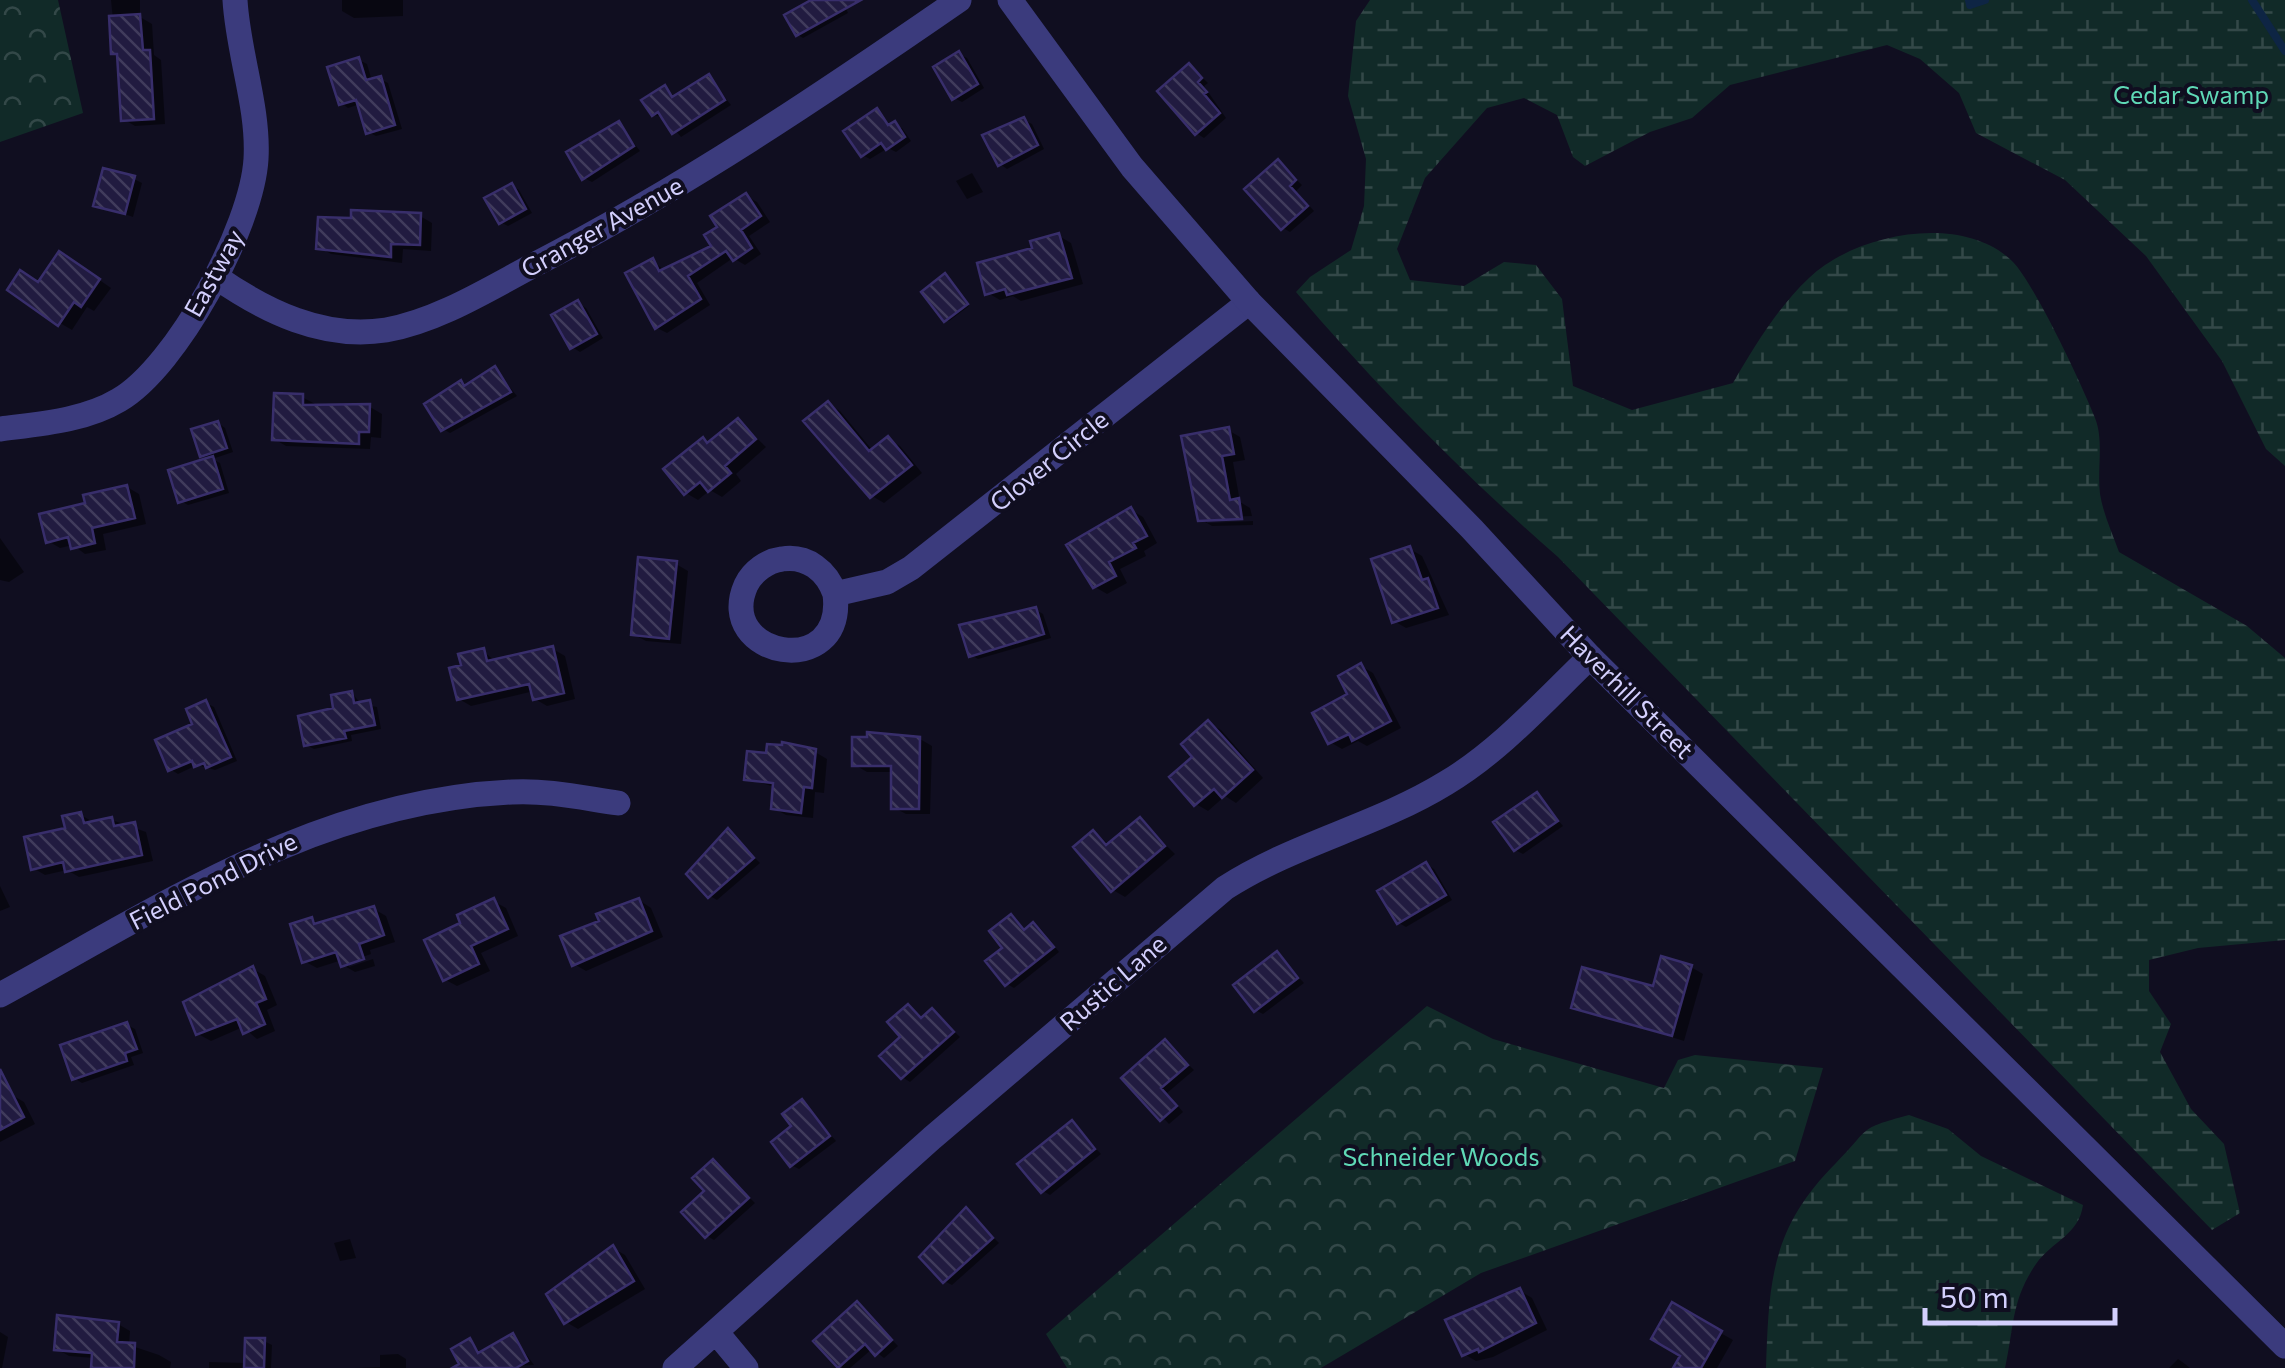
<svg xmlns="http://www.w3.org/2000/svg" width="2285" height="1368" font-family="Commissioner,sans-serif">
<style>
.forest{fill:url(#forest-crowns)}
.wetland{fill:url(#wetland-marsh)}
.shadow{fill:#0007}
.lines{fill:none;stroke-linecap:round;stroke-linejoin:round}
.stream{stroke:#0e2544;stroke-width:8}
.building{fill:url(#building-back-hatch);stroke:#382e6b;stroke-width:2.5}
.minor{stroke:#3b3b7d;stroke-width:25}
.tertiary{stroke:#3b3b7d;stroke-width:25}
.labels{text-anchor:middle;stroke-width:8;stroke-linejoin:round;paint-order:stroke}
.park-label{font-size:25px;fill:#5fd9b6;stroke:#100e20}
.street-label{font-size:25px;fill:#d3cffd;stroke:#100e20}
</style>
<defs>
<pattern id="forest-crowns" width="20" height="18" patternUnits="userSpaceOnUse" patternTransform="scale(2.5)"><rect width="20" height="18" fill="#112a28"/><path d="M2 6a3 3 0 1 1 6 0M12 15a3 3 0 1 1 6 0" fill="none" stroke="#334848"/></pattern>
<pattern id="wetland-marsh" width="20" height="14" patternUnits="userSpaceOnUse" patternTransform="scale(2.5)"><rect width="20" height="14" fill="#112a28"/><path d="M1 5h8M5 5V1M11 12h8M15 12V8" fill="none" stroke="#334848"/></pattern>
<pattern id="building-back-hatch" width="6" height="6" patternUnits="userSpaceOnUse" patternTransform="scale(2.5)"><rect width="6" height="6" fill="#211b40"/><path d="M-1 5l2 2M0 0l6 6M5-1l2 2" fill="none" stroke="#403b5c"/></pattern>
</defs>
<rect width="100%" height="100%" fill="#100e20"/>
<path class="forest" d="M 0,0 L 58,0 L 83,113 L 0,142 Z
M 1427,1006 L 1493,1039 L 1664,1088 L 1678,1060 L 1695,1055 L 1823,1068 L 1795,1161 L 1481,1273 L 1321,1368 L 1067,1368 L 1046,1334 Z"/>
<path class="wetland" d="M 1370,0 L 2285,0 L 2285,466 L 2266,449 L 2222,361 L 2146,256 L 2065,180 L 1976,133 L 1959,93 L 1920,59 L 1887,45 L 1730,85 L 1692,118 L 1650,132 L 1585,166 L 1573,157 L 1557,115 L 1524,98 L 1487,108 L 1425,178 L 1397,249 L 1410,280 L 1464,286 L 1504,262 L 1536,265 L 1562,299 L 1573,386 L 1632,410 L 1733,383 C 1754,347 1778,307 1809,278 C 1856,233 1963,212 2013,262 C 2035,285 2082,385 2095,418 C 2104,440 2097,470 2100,494 C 2103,513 2112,533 2119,552 L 2247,626 L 2285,658 L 2285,940 L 2198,948 L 2149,960 L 2149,991 L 2171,1024 L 2160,1052 L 2191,1109 L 2224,1144 L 2240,1213 L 2212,1230 L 1558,557 C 1465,476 1376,386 1296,292 L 1310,277 L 1351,250 L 1364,206 L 1366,159 L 1348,96 L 1356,21 Z
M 1909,1115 L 1948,1129 L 1981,1156 L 2083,1205 C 2079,1235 2051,1242 2036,1264 C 2011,1300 2014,1328 2005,1368 L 1766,1368 C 1769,1281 1771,1228 1836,1163 C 1871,1128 1856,1129 1909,1115 Z"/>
<path class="shadow" d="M 111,0 L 140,0 L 140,17 L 152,24 L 154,55 L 161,60 L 165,124 L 135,126 L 123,119 Z
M 342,0 L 403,0 L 403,16 L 354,18 L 342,11 Z
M 816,0 L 860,0 L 846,8 L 848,13 L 803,38 L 798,35 Z
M 959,54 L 967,58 L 984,88 L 962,102 L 954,98 Z
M 359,60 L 367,64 L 372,81 L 380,79 L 388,83 L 402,129 L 376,136 L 368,132 L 360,104 L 348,108 L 341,103 Z
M 1190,66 L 1208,83 L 1204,86 L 1226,118 L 1204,138 L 1196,133 Z
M 709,77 L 731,105 L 681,137 L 664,117 L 653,115 L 665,88 L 676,98 Z
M 877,111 L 891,126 L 902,128 L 911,141 L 896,152 L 888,148 L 870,159 L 862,155 Z
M 1024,120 L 1032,124 L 1044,149 L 1007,169 L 1000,164 Z
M 619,124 L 640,151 L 592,182 L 584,178 Z
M 1278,162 L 1302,185 L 1296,191 L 1314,211 L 1290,232 L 1283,228 Z
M 972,173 L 983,192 L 967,199 L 956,181 Z
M 134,179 L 142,183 L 133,217 L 96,204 Z
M 512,186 L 519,190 L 532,213 L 508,226 L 500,222 Z
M 746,196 L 757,202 L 770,222 L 749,236 L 761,254 L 745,265 L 733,258 L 697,283 L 710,305 L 667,333 L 657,328 L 653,261 L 665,271 L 714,247 L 721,227 Z
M 420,216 L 432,223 L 431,251 L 403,249 L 402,263 L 331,254 L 319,247 L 353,221 Z
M 1059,236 L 1071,243 L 1083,284 L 1021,301 L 1013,296 L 1000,300 L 988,293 L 1035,249 Z
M 72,261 L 111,288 L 94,311 L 87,307 L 72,330 L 60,323 L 39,285 Z
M 948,278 L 969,306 L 949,321 L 946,320 Z
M 578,303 L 586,308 L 603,338 L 580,352 L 572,347 Z
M 495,369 L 517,396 L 450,433 L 443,429 L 461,383 L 467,387 Z
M 302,397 L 315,404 L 314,408 L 370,407 L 382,414 L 381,438 L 371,437 L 370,449 L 286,446 L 274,439 Z
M 828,404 L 840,411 L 873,451 L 888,439 L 900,446 L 922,473 L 884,503 L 872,496 Z
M 739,421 L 766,447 L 736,474 L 741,481 L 722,497 L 710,490 L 698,500 L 686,493 L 703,440 L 709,444 Z
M 218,423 L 225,428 L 233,452 L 212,459 L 220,463 L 229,493 L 188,505 L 181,501 L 210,460 L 202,455 Z
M 1228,430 L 1240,437 L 1245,460 L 1233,462 L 1240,502 L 1250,508 L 1252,516 L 1207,518 L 1207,523 L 1253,521 L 1253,525 L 1212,526 L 1200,519 Z
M 127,487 L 139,494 L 146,524 L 103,534 L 106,550 L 85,554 L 73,545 L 60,548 L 48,541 L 88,505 Z
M 1131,510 L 1143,517 L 1157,543 L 1144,551 L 1146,556 L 1120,569 L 1127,583 L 1107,594 L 1095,587 Z
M 0,538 L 24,572 L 9,582 L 0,580 Z
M 1410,549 L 1422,556 L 1449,615 L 1406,628 L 1394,621 Z
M 676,564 L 688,571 L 681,644 L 646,641 L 633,634 Z
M 1036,610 L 1043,614 L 1051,638 L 978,659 L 971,655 Z
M 553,649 L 565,656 L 575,699 L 547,706 L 535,699 L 534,691 L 471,706 L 459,699 L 464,667 L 483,651 L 496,662 Z
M 1361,666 L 1373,673 L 1401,728 L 1367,746 L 1358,741 L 1342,749 L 1330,742 Z
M 352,693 L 361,704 L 377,707 L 381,729 L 351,735 L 352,741 L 314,749 L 306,745 Z
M 206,703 L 214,707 L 237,761 L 215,770 L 197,765 L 178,774 L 170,769 Z
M 1209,723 L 1221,730 L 1263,778 L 1236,803 L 1225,796 L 1208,811 L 1196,804 L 1195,757 Z
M 920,739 L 932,746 L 930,814 L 906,814 L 893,807 L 893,772 L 867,772 L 855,765 Z
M 815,752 L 827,759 L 824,793 L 815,792 L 813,818 L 786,815 L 773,808 L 775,787 L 747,779 Z
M 1537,795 L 1563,826 L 1523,854 L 1515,850 Z
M 81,815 L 93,822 L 112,820 L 146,832 L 153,861 L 79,877 L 67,870 L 45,875 L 33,868 Z
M 1140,820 L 1175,854 L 1125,897 L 1113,890 L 1094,833 L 1110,845 Z
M 728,831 L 760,863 L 717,900 L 710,896 Z
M 1427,865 L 1434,869 L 1452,900 L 1406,927 L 1399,923 Z
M 0,886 L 10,907 L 0,911 Z
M 639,900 L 651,908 L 663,937 L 586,971 L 574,964 L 602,922 Z
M 493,901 L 506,908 L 518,936 L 481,953 L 490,971 L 457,986 L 444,979 L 464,924 Z
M 374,909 L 386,916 L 395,942 L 370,950 L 371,954 L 349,962 L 349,967 L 373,959 L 375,966 L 355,972 L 343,965 L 342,960 L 317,968 L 304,961 L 311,919 L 321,925 Z
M 1011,917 L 1027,931 L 1034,925 L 1041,929 L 1059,952 L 1014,988 L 1007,984 L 1005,948 Z
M 1277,954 L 1304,983 L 1263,1014 L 1255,1010 Z
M 1691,967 L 1703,974 L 1684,1041 L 1573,1006 L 1654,990 Z
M 253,969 L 265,976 L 277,1005 L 267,1010 L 275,1031 L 257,1039 L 243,1027 L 211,1041 L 198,1034 Z
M 908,1007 L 923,1020 L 933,1011 L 960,1037 L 910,1082 L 902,1077 Z
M 127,1025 L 135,1029 L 143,1053 L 131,1057 L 134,1065 L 82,1083 L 74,1078 Z
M 1166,1043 L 1194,1070 L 1167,1093 L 1183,1112 L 1169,1124 L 1125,1078 Z
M 12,1095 L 24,1102 L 35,1124 L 0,1142 L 0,1099 Z
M 803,1102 L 836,1141 L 799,1169 L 791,1165 Z
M 1072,1123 L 1101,1154 L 1050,1195 L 1043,1191 Z
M 713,1162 L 755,1203 L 714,1240 L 707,1236 Z
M 966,1210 L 999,1243 L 952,1285 L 944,1281 L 940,1234 Z
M 350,1239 L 356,1258 L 340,1261 L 334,1243 Z
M 613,1248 L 625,1255 L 645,1289 L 578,1329 L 566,1322 Z
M 1520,1291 L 1532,1298 L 1547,1330 L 1493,1357 L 1476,1361 L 1464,1354 Z
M 857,1304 L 898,1346 L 884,1358 L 872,1349 L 850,1368 L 842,1368 Z
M 1673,1306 L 1733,1340 L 1717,1368 L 1676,1368 L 1684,1355 Z
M 118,1324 L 130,1331 L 129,1345 L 159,1355 L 171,1362 L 170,1368 L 93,1368 L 94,1358 L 69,1356 L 57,1349 Z
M 0,1332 L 8,1337 L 2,1368 L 0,1368 Z
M 513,1336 L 534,1365 L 465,1368 L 470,1341 L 482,1354 Z
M 264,1341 L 272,1345 L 271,1368 L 209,1368 L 209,1362 L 246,1363 Z
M 398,1354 L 406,1359 L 406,1368 L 355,1368 L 380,1367 L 380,1355 Z
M 2178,1359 L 2185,1364 L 2190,1368 L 2169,1368 Z"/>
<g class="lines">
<path class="stream" d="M 1969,0 L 1970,5 L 1985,0
M 2252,0 L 2285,51"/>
</g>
<path class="building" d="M 811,0 L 861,0 L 796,36 L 784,15 Z
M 140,14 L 143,50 L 150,50 L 154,119 L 121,121 L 117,54 L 111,54 L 109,16 Z
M 959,51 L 978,84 L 952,100 L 933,67 Z
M 359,57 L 366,80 L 381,76 L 395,125 L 366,134 L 356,100 L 339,105 L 327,67 Z
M 1189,63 L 1202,78 L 1198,82 L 1207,92 L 1204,94 L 1220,113 L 1195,135 L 1157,91 Z
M 709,74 L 725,100 L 672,134 L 658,112 L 652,116 L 641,100 L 665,85 L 672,97 Z
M 877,108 L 888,125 L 895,121 L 905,137 L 886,150 L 881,143 L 861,157 L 843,131 Z
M 1024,117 L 1038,145 L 998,166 L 982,135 Z
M 619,121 L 634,146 L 582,180 L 566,152 Z
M 1278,159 L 1296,180 L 1290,186 L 1308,206 L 1281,230 L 1244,189 Z
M 103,168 L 135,176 L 125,214 L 93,206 Z
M 512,183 L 526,209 L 499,224 L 484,198 Z
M 746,193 L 761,216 L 741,230 L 752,248 L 733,261 L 726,251 L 688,276 L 701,299 L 655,329 L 625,273 L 653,258 L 659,271 L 711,246 L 704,235 L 717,227 L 710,216 Z
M 351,210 L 421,213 L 420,245 L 391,244 L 391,257 L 316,249 L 318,217 L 351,218 Z
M 1059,233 L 1072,278 L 1007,295 L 1005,289 L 985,295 L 977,263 L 1032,248 L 1030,241 Z
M 59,251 L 100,279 L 81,307 L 74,302 L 58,326 L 7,290 L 20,270 L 38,282 Z
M 945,273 L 968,304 L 944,322 L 921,292 Z
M 578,300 L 597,334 L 570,349 L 551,315 Z
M 495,366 L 511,392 L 441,431 L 424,404 L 461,380 L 464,386 Z
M 274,393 L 303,394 L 303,405 L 370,404 L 369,432 L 359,432 L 359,444 L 272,440 Z
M 828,401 L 869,451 L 888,436 L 912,465 L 870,498 L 803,421 Z
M 738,418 L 756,439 L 725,466 L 731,473 L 708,492 L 700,482 L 684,495 L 663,469 L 703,437 L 707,443 Z
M 218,421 L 227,448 L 200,457 L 191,429 Z
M 1229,427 L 1234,454 L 1222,456 L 1230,500 L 1239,498 L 1242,519 L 1198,521 L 1181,436 Z
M 213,456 L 223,489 L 178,503 L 168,470 Z
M 127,485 L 135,518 L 92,528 L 95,543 L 71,549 L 68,537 L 46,543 L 39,514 L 85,503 L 83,495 Z
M 1131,507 L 1147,536 L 1133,543 L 1136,548 L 1109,562 L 1116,576 L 1093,588 L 1066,545 Z
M 1410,546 L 1422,580 L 1428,578 L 1438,608 L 1392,623 L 1371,559 Z
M 638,557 L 677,561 L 669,639 L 631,635 Z
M 1036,607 L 1044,634 L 969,657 L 959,625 Z
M 553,646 L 564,693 L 533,700 L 529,684 L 457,700 L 449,668 L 461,665 L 458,654 L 484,648 L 487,661 Z
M 1361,663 L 1391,721 L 1352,741 L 1349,734 L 1328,744 L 1312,713 L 1347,694 L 1338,676 Z
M 352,691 L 354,703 L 370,700 L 375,725 L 344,731 L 346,738 L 304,746 L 298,716 L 333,708 L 331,695 Z
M 206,700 L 231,757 L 206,768 L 204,763 L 194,767 L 192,761 L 168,771 L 155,740 L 192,724 L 186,709 Z
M 1208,720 L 1253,770 L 1222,798 L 1214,789 L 1194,806 L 1169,777 L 1192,757 L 1181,744 Z
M 867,732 L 920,737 L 919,809 L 891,809 L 891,766 L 852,766 L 852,737 L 867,737 Z
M 782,742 L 816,749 L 812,788 L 804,787 L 801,813 L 771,809 L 773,783 L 744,780 L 747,751 L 766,753 L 767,744 L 782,745 Z
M 1537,792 L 1558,821 L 1514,851 L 1493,822 Z
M 81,812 L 84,823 L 112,817 L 114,826 L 135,822 L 142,855 L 65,872 L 63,862 L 31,870 L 24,837 L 65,828 L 62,816 Z
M 1140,817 L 1165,846 L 1111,892 L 1073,847 L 1093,830 L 1106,845 Z
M 728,828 L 754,858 L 708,898 L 686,874 Z
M 1426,862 L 1446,895 L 1397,924 L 1377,891 Z
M 494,898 L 508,929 L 471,946 L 479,964 L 443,981 L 424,940 L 460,923 L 457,915 Z
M 639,898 L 652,931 L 572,966 L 560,936 L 599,921 L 596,914 Z
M 374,906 L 384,935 L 359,944 L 364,959 L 341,967 L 336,952 L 302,963 L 290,924 L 312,917 L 314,924 Z
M 1011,914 L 1024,930 L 1033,922 L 1054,947 L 1005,986 L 985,961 L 1002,948 L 989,931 Z
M 1277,951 L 1298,978 L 1254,1012 L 1233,985 Z
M 1661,956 L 1692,965 L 1672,1036 L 1571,1008 L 1582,967 L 1653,986 Z
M 253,966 L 266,999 L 256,1003 L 265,1024 L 243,1034 L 237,1019 L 196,1035 L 183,1002 Z
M 908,1004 L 921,1018 L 932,1008 L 954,1032 L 901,1079 L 879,1056 L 900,1037 L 887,1022 Z
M 127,1022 L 137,1049 L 125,1053 L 127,1061 L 72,1080 L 60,1045 Z
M 1165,1039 L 1188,1065 L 1161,1088 L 1177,1106 L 1160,1121 L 1121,1078 Z
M 0,1069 L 24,1117 L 0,1130 Z
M 802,1099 L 830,1136 L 790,1167 L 771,1142 L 791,1126 L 782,1114 Z
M 1072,1120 L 1095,1149 L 1041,1193 L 1017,1164 Z
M 713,1159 L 749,1198 L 705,1238 L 681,1212 L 704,1191 L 692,1178 Z
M 966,1207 L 993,1238 L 943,1283 L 919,1257 Z
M 613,1245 L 634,1281 L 564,1324 L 546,1294 Z
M 1520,1288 L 1536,1323 L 1479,1352 L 1478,1349 L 1462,1356 L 1445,1320 Z
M 857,1301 L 892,1340 L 875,1356 L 865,1344 L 838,1368 L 813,1341 Z
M 1672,1302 L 1722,1331 L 1701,1368 L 1673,1368 L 1680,1356 L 1651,1339 Z
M 57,1315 L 119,1322 L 117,1342 L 135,1343 L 134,1368 L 91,1368 L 92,1353 L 54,1350 Z
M 513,1333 L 528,1361 L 516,1368 L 452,1368 L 459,1364 L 451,1349 L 470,1338 L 478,1353 Z
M 245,1338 L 265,1338 L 264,1368 L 244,1368 Z"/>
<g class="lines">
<path class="minor" d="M 216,277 C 265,311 323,340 386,330 C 437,321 487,290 532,266 C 682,189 820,96 959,0
M 0,429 C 39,424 84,421 119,400 C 177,366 252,227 256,159 C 259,107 238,53 235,0
M 835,594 C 846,682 714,657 746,585 C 753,571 767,561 782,559 C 807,555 827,571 835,594 L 887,582 L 911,568 L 1249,302
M 0,995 C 165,905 318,801 512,792 C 547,790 583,798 618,803
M 717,1333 L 746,1368
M 675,1368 L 932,1138 L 1225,888 C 1295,843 1376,826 1446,783 C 1500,751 1545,700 1590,657"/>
<path class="tertiary" d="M 1010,0 L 1132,167 L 1249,302 L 1472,529 L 1590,657 L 2285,1346"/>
</g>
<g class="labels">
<g class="park-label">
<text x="2191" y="104">Cedar Swamp</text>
<text x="1441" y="1166">Schneider Woods</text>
</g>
<g class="street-label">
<text transform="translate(602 227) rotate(-29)" y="9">Granger Avenue</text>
<text transform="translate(214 273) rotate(-61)" y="9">Eastway</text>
<text transform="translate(1049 461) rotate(-39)" y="9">Clover Circle</text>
<text transform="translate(1627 692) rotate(45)" y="9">Haverhill Street</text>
<text transform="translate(213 881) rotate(-27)" y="9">Field Pond Drive</text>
<text transform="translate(1113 983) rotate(-41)" y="9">Rustic Lane</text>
</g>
</g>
<path d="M1925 1308v15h190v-15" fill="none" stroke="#d3cffd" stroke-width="5"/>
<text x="1940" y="1308" font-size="30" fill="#d3cffd" stroke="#100e20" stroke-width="8" paint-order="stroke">50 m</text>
</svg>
